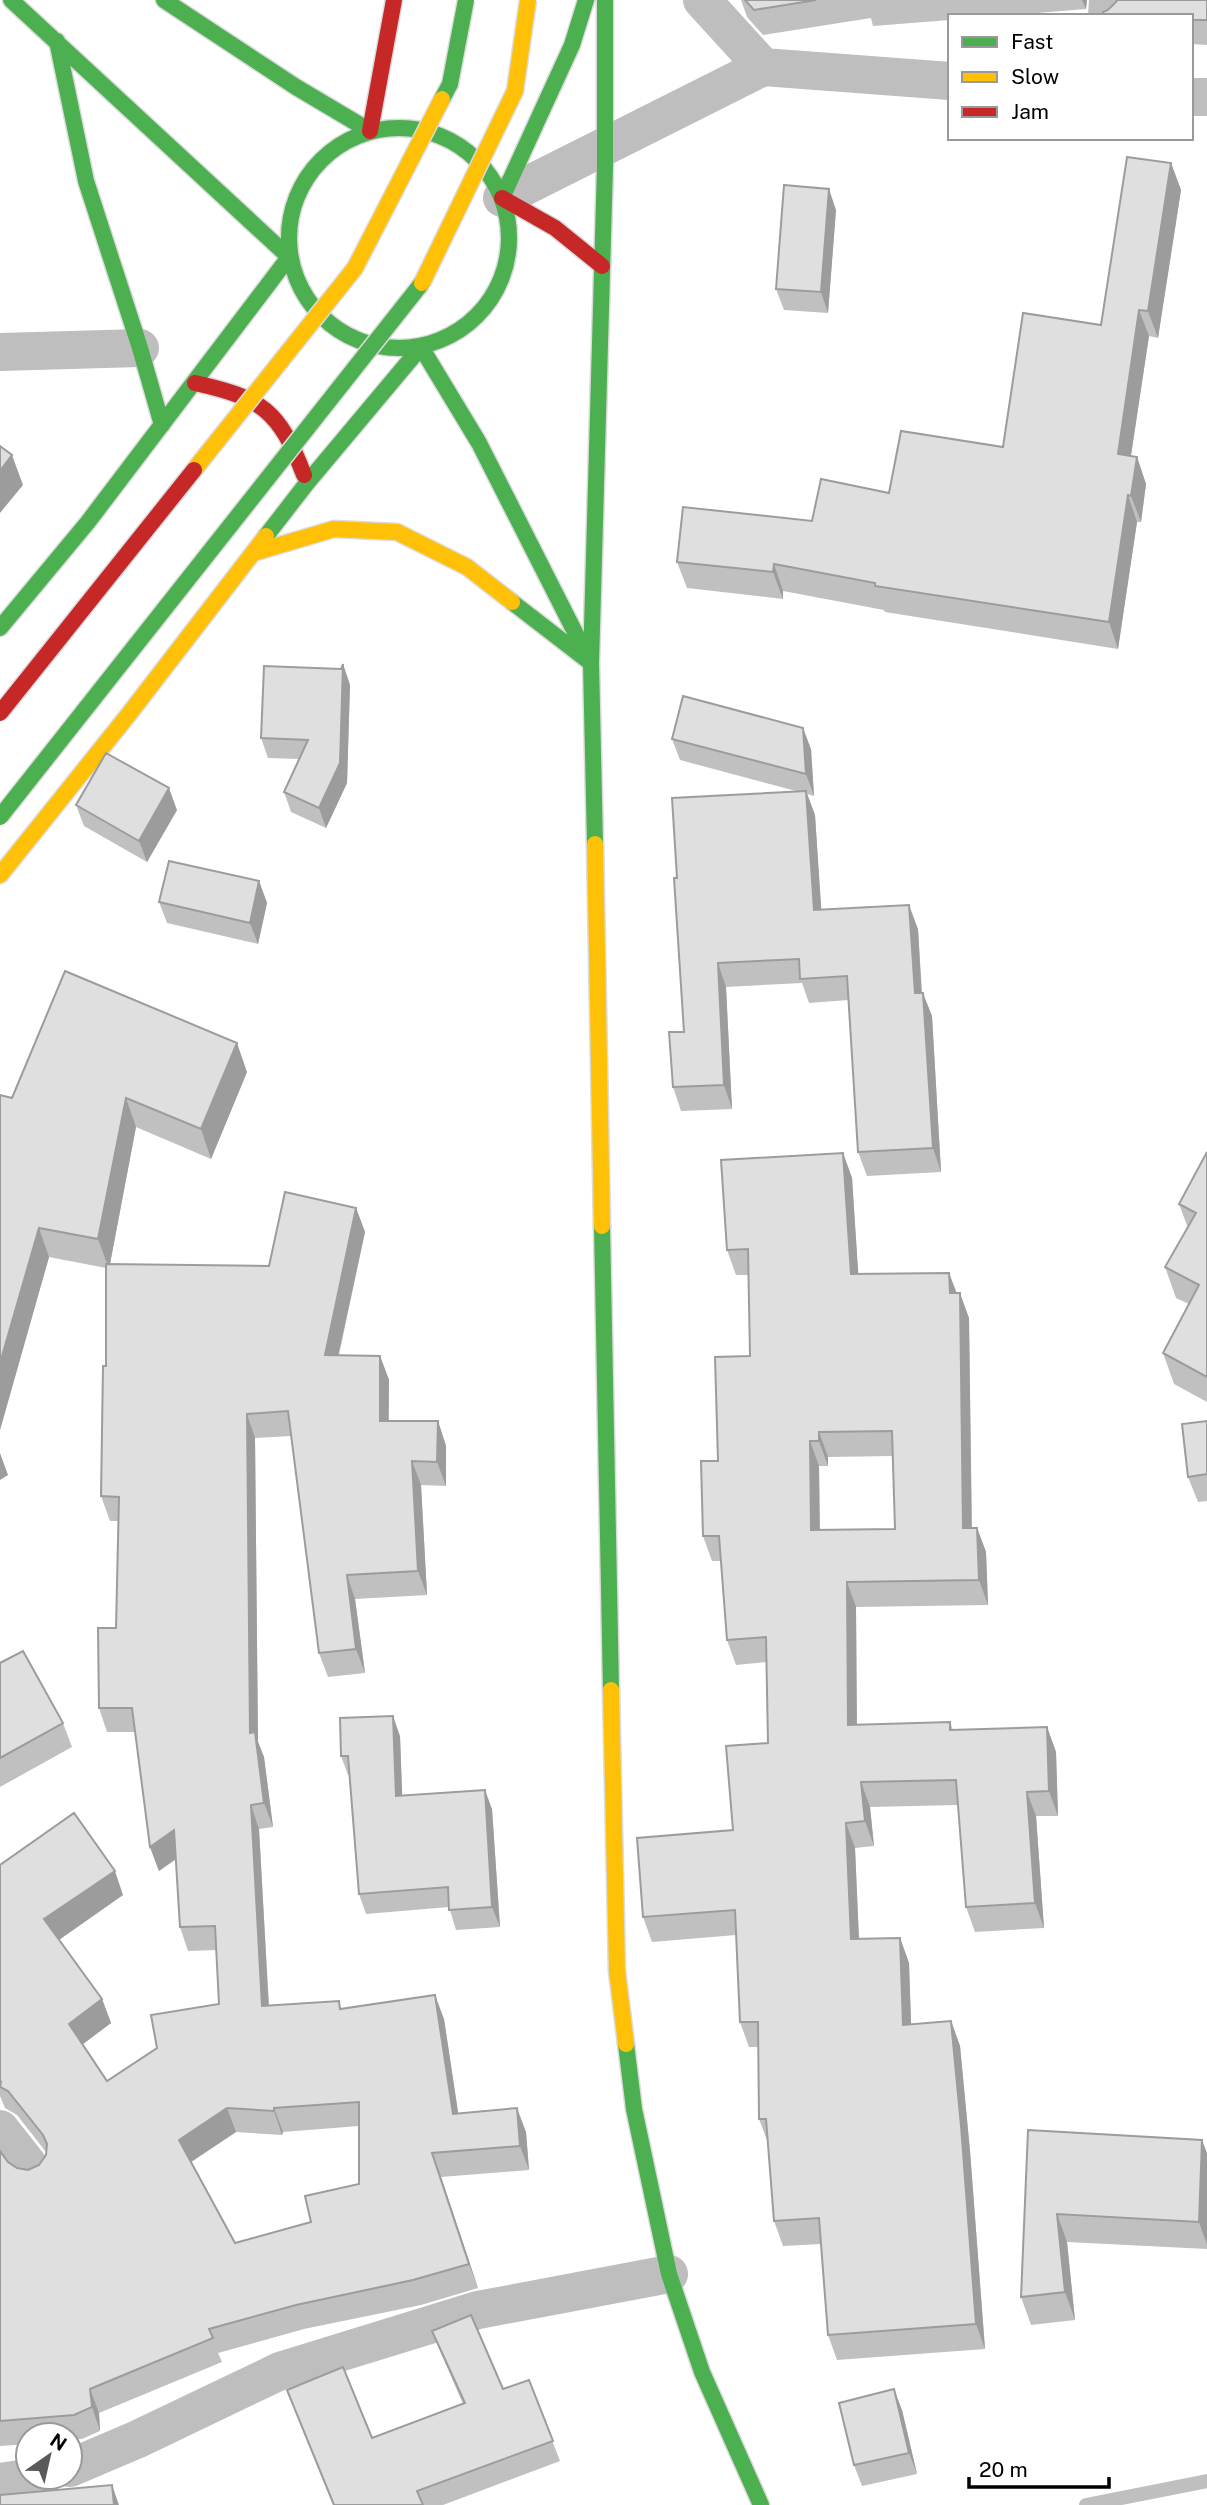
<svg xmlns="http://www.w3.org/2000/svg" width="1207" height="2505" font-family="'Public Sans',sans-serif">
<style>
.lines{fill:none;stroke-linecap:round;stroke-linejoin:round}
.stream{stroke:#bfbfbf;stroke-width:14}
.fast-casing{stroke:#dbdbdb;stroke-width:19}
.slow-casing{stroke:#dbdbdb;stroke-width:19}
.jam-casing{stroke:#dbdbdb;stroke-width:19}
.street{stroke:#bebebe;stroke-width:38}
.fast{stroke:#4caf50;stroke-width:16}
.slow{stroke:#ffc107;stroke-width:16}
.jam{stroke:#c62828;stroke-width:16}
.fast-bridge-casing{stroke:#dbdbdb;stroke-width:19;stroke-linecap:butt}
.slow-bridge-casing{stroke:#dbdbdb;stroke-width:19;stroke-linecap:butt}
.jam-bridge-casing{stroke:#dbdbdb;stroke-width:19;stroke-linecap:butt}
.fast-bridge{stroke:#4caf50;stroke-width:16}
.slow-bridge{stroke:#ffc107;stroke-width:16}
.jam-bridge{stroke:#c62828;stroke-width:16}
.wall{fill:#c0c0c0;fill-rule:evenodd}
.shaded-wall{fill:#9c9c9c}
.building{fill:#dfdfdf;stroke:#9c9c9c;stroke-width:2;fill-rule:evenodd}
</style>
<rect width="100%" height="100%" fill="#fff"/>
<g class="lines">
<path class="stream" d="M 1086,2505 L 1207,2481"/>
<g class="fast-casing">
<path id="fast" d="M 11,0 L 289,257
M 164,0 L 296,87 L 370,131
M 57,41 L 86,181 L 140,348 L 162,425
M289 238a110 110 0 1 1 220 0a110 110 0 1 1-220 0Z
M 502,198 L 572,45 L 586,0
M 421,347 L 479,443 L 585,652
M 266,536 L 307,483 L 421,347
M 512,602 L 591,663
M 0,628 L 88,522 L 289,257
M 595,844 L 591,663 L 605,166 L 605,0
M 602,1226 L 611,1690
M 626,2044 L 634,2109 L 669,2274 L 702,2372 L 761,2505"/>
</g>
<g class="slow-casing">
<path id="slow" d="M 253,553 L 334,529 L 397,532 L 467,567 L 512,602
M 595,844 L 602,1226
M 0,875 L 129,714 L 266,536
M 611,1690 L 617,1971 L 626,2044"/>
</g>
<g class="jam-casing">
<path id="jam" d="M 370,131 L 394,0
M 502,198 L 555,228 L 602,266
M 195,383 C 262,398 279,410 304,475"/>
</g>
<path class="street" d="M 702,0 L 763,67
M 1107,16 L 1108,0
M 1191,97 L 1207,97
M 502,198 L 763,67 L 950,81
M 0,352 L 140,348
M 0,2129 L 34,2172
M 70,2468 L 138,2439 L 280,2371 L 478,2310 L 669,2274
M 0,2482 L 34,2477"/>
<use href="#fast" class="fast"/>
<use href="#slow" class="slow"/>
<use href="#jam" class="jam"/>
<g class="fast-bridge-casing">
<path id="fast-bridge" d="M 442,99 L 450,84 L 466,0
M 0,817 L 422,283"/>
</g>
<g class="slow-bridge-casing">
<path id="slow-bridge" d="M 422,283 L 515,91 L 528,0
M 194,470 L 355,268 L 442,99"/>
</g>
<g class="jam-bridge-casing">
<path id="jam-bridge" d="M 0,713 L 194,470"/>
</g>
<use href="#fast-bridge" class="fast-bridge"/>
<use href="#slow-bridge" class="slow-bridge"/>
<use href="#jam-bridge" class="jam-bridge"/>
</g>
<path class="wall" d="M 741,0 L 1087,0 L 1086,9 L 1000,16 L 950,16 L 950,20 L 873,26 L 871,18 L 763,35 L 747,17 Z
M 1207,0 L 1207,45 L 1191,44 L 1191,16 L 1108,10 L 1116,2 Z
M 1171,163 L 1181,190 L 1158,338 L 1149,336 L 1131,456 L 1137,457 L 1146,484 L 1141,522 L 1137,522 L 1118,649 L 885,612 L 884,610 L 783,591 L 783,599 L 687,588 L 677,562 L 812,521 L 889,493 L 1003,447 L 1101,325 Z
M 836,210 L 828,313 L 784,310 L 776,289 Z
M 343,664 L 350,685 L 347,783 L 326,828 L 291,812 L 284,792 L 299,759 L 268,758 L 261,738 L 341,669 Z
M 672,739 L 811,749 L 814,796 L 807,794 L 815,815 L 821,910 L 918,929 L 922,993 L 932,1016 L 941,1172 L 867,1176 L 858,1152 L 849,1000 L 809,1003 L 802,983 L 726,987 L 732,1109 L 681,1111 L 673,1087 L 684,1032 L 677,878 L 796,791 L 680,760 Z
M 76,805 L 177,810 L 147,862 L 84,826 Z
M 259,881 L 267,903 L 258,944 L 167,923 L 159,902 Z
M 247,1072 L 211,1159 L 136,1127 L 110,1264 L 269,1266 L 356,1208 L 365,1232 L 339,1355 L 380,1356 L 389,1380 L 389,1421 L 438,1421 L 446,1446 L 446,1486 L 421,1485 L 427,1595 L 355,1599 L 365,1673 L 328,1677 L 319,1653 L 291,1436 L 255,1438 L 258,1742 L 264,1757 L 273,1827 L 259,1829 L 269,2005 L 342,2009 L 444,2019 L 458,2113 L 526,2132 L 529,2170 L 441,2177 L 478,2288 L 421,2305 L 304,2329 L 218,2353 L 222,2362 L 99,2413 L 100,2431 L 82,2439 L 70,2440 L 70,2435 L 28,2435 L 28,2444 L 0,2446 L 0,2151 L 8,2162 L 17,2168 L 28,2170 L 39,2165 L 46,2155 L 46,2152 L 17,2115 L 5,2108 L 0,2096 L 0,1865 L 123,1895 L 59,1940 L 102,1999 L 111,2023 L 82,2044 L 107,2081 L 157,2048 L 219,2004 L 216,1950 L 188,1951 L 180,1927 L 176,1859 L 159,1871 L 150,1847 L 135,1732 L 107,1732 L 99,1708 L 116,1628 L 119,1521 L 110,1521 L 101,1496 L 106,1366 L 106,1268 L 49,1257 L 0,1430 L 12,1098 ZM 359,2126 L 359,2184 L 311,2222 L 235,2243 L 191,2162 L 236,2132 L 282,2135 L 283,2132 Z
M 1207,1152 L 1207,1402 L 1174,1384 L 1163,1353 L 1189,1304 L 1176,1298 L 1165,1267 L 1188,1228 L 1179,1204 Z
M 843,1153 L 852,1178 L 858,1274 L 949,1273 L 957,1293 L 969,1318 L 972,1528 L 977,1528 L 986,1552 L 988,1605 L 856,1607 L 857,1725 L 950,1722 L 953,1730 L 1047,1727 L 1056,1752 L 1058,1816 L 1036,1816 L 1044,1928 L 975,1932 L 966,1907 L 958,1805 L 870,1807 L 874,1846 L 855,1848 L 859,1939 L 900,1938 L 909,1963 L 911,2025 L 951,2021 L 960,2046 L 970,2151 L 985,2349 L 837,2360 L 828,2335 L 821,2244 L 783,2246 L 774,2221 L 768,2143 L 759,2119 L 758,2047 L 749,2047 L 740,2022 L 736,1935 L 652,1942 L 643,1917 L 733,1830 L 768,1743 L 766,1662 L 736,1665 L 727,1640 L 721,1561 L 712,1561 L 703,1536 L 718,1461 L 750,1356 L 748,1275 L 736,1275 L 727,1250 ZM 893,1456 L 895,1529 L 820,1530 L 819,1466 L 828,1466 L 828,1457 Z
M 1207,1421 L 1207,1501 L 1198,1502 L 1188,1477 Z
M 0,1663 L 63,1723 L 72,1747 L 0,1787 Z
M 400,1736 L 402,1795 L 492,1809 L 500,1927 L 456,1930 L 449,1907 L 366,1914 L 359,1894 L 349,1775 L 348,1775 L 341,1756 Z
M 1028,2130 L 1207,2153 L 1207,2249 L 1067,2242 L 1075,2320 L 1031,2325 L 1021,2297 Z
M 432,2331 L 503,2389 L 529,2380 L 560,2461 L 443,2505 L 333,2505 L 287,2390 L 372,2438 L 463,2404 L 440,2351 Z
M 902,2410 L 917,2474 L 862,2486 L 854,2465 Z"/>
<path class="shaded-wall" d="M 1082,0 L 1087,0 L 1086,9 Z
M 1171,163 L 1181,190 L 1158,338 L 1148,311 Z
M 829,189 L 836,210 L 828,313 L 821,292 Z
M 1139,310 L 1149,336 L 1127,481 L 1118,454 Z
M 12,455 L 23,485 L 0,513 L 0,471 Z
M 1137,457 L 1146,484 L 1141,522 L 1131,496 Z
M 1128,495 L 1137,522 L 1118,649 L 1109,622 Z
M 774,564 L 783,591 L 783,599 L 773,572 Z
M 343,664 L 350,685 L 347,783 L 326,828 L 319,808 Z
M 803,728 L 811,749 L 814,796 L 806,774 Z
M 169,788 L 177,810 L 147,862 L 139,841 Z
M 806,791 L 815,815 L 823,934 L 814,910 Z
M 259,881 L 267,903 L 258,944 L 250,923 Z
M 909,905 L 918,929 L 923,1017 L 915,993 Z
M 718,963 L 726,987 L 732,1109 L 724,1085 Z
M 923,993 L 932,1016 L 941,1172 L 933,1148 Z
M 237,1043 L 247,1072 L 211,1159 L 201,1129 Z
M 126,1098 L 136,1127 L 109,1269 L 98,1239 Z
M 843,1153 L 852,1178 L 860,1299 L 851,1274 Z
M 356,1208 L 365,1232 L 333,1379 L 325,1355 Z
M 39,1228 L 49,1257 L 0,1430 L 0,1363 Z
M 949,1273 L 958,1298 L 950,1293 Z
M 960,1293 L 969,1318 L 972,1553 L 963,1528 Z
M 380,1356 L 389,1380 L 388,1445 L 380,1421 Z
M 247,1414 L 255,1438 L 258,1742 L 264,1757 L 273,1827 L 264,1803 L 250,1733 Z
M 438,1421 L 446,1446 L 446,1486 L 437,1462 Z
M 819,1432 L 828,1457 L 828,1466 L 819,1441 Z
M 810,1441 L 819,1466 L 820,1555 L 811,1530 Z
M 0,1453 L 8,1475 L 0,1480 Z
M 412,1461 L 421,1485 L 427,1595 L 418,1571 Z
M 977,1528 L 986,1552 L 988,1605 L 979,1580 Z
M 347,1575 L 355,1599 L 365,1673 L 356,1649 Z
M 847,1582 L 856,1607 L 857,1750 L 848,1725 Z
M 393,1716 L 400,1736 L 403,1815 L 396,1796 Z
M 1047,1727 L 1056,1752 L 1058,1816 L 1049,1791 Z
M 861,1782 L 870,1807 L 874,1846 L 865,1821 Z
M 485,1790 L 492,1809 L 500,1927 L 492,1907 Z
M 1027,1792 L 1036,1816 L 1044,1928 L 1035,1903 Z
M 251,1805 L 259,1829 L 270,2030 L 262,2006 Z
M 846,1823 L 855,1848 L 860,1964 L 851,1939 Z
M 174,1830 L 183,1854 L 159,1871 L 150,1847 Z
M 115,1871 L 123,1895 L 53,1944 L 44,1919 Z
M 900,1938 L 909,1963 L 912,2050 L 903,2025 Z
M 435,1995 L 444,2019 L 462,2138 L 453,2114 Z
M 102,1999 L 111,2023 L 78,2048 L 69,2024 Z
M 951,2021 L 960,2046 L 970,2151 L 985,2349 L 976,2324 Z
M 227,2108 L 236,2132 L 188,2164 L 179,2140 Z
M 274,2108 L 283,2132 L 282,2135 L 274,2111 Z
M 517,2108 L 526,2132 L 529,2170 L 520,2146 Z
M 1202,2140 L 1207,2153 L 1207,2245 L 1199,2222 Z
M 432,2153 L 441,2177 L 478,2288 L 469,2264 Z
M 1057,2214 L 1067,2242 L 1075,2320 L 1065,2292 Z
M 90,2389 L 99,2413 L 100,2431 L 92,2407 Z
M 894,2389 L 902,2410 L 917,2474 L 909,2453 Z
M 112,2485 L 119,2505 L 114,2505 Z"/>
<path class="building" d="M 745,0 L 816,0 L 754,10 Z
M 1117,0 L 1207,0 L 1207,20 L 1191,20 L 1191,16 L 1103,15 L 1103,12 L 1108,10 L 1116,2 Z
M 1127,157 L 1171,163 L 1148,311 L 1139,310 L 1118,454 L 1137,457 L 1131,496 L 1128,495 L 1109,622 L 875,586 L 875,583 L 774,564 L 773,572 L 677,562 L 683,507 L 812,521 L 821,479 L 889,493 L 901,431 L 1003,447 L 1023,313 L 1101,325 Z
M 784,185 L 829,189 L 821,292 L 776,289 Z
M 0,446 L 12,455 L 0,471 Z
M 343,664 L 340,763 L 319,808 L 284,792 L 308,740 L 261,738 L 264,666 L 341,669 Z
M 683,696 L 803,728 L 806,774 L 672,739 Z
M 106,753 L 169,788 L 139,841 L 76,805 Z
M 806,791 L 814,910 L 909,905 L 915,993 L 923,993 L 933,1148 L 858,1152 L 847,976 L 800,979 L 799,959 L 718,963 L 724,1085 L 673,1087 L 669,1032 L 684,1032 L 674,878 L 677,878 L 672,798 Z
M 169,861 L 259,881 L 250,923 L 159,902 Z
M 65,971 L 237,1043 L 201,1129 L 126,1098 L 98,1239 L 39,1228 L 0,1363 L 0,1095 L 12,1098 Z
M 1207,1152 L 1207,1377 L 1163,1353 L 1199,1285 L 1165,1267 L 1196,1213 L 1179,1204 Z
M 843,1153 L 851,1274 L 949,1273 L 950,1293 L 960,1293 L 963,1528 L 977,1528 L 979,1580 L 847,1582 L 848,1725 L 950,1722 L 950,1730 L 1047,1727 L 1049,1791 L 1027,1792 L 1035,1903 L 966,1907 L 956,1780 L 861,1782 L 865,1821 L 846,1823 L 851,1939 L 900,1938 L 903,2025 L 951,2021 L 961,2126 L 976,2324 L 828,2335 L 819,2218 L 774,2221 L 766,2119 L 759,2119 L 758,2022 L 740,2022 L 735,1910 L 643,1917 L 637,1838 L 733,1830 L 726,1746 L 768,1743 L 766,1637 L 727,1640 L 719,1536 L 703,1536 L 701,1461 L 718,1461 L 715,1357 L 750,1356 L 748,1249 L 727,1250 L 721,1160 ZM 892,1431 L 895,1529 L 811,1530 L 810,1441 L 819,1441 L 819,1432 Z
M 285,1192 L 356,1208 L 325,1355 L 380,1356 L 380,1421 L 438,1421 L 437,1462 L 412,1461 L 418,1571 L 347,1575 L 356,1649 L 319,1653 L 288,1411 L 247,1414 L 250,1733 L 255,1732 L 264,1803 L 251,1805 L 262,2006 L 339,2001 L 340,2009 L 435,1995 L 453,2114 L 517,2108 L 520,2146 L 432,2153 L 469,2264 L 413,2280 L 296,2305 L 209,2329 L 213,2338 L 90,2389 L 92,2407 L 74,2415 L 0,2421 L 0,2151 L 8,2162 L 17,2168 L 28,2170 L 39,2165 L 46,2155 L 47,2144 L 43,2135 L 8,2091 L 0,2087 L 1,2082 L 0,2080 L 0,1865 L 74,1813 L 115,1871 L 44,1919 L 102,1999 L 69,2024 L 107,2081 L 157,2048 L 151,2015 L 219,2004 L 215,1926 L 180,1927 L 174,1830 L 150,1847 L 132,1708 L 99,1708 L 98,1628 L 116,1628 L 119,1497 L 101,1496 L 103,1366 L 106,1366 L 106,1264 L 269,1266 ZM 359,2102 L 359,2184 L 305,2196 L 311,2222 L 235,2243 L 179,2140 L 227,2108 L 274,2111 L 274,2108 Z
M 1207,1421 L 1207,1474 L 1188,1477 L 1182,1424 Z
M 23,1651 L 63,1723 L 0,1758 L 0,1663 Z
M 393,1716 L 396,1796 L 485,1790 L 492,1907 L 449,1910 L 448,1887 L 359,1894 L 348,1756 L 341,1756 L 340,1718 Z
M 1028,2130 L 1202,2140 L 1199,2222 L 1057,2214 L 1065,2292 L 1021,2297 Z
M 471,2315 L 503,2389 L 529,2380 L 553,2441 L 417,2491 L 423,2505 L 334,2505 L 287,2390 L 343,2367 L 372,2438 L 465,2403 L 432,2331 Z
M 894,2389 L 909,2453 L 854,2465 L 839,2403 Z
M 112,2485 L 114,2505 L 0,2505 L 0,2495 Z"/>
<rect x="948" y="14" width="245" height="126" fill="#ffffff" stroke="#999999" stroke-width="2"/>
<rect x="962" y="37" width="35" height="10" fill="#4caf50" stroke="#999999" stroke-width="2"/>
<text x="1011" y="49" font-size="21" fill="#000000">Fast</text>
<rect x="962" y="72" width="35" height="10" fill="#ffc107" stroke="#999999" stroke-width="2"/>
<text x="1011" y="84" font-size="21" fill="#000000">Slow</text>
<rect x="962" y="107" width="35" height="10" fill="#c62828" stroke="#999999" stroke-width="2"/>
<text x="1011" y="119" font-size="21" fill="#000000">Jam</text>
<g transform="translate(49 2456) rotate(34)"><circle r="33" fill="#ffffff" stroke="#999999" stroke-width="2"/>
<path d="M0-5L12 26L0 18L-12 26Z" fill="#595959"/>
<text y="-10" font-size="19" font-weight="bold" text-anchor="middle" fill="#000000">N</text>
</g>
<path d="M969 2477v10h140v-10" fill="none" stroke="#000000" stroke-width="3.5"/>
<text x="979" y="2477" font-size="21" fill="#000000" stroke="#ffffff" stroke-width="5" paint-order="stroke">20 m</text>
</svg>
